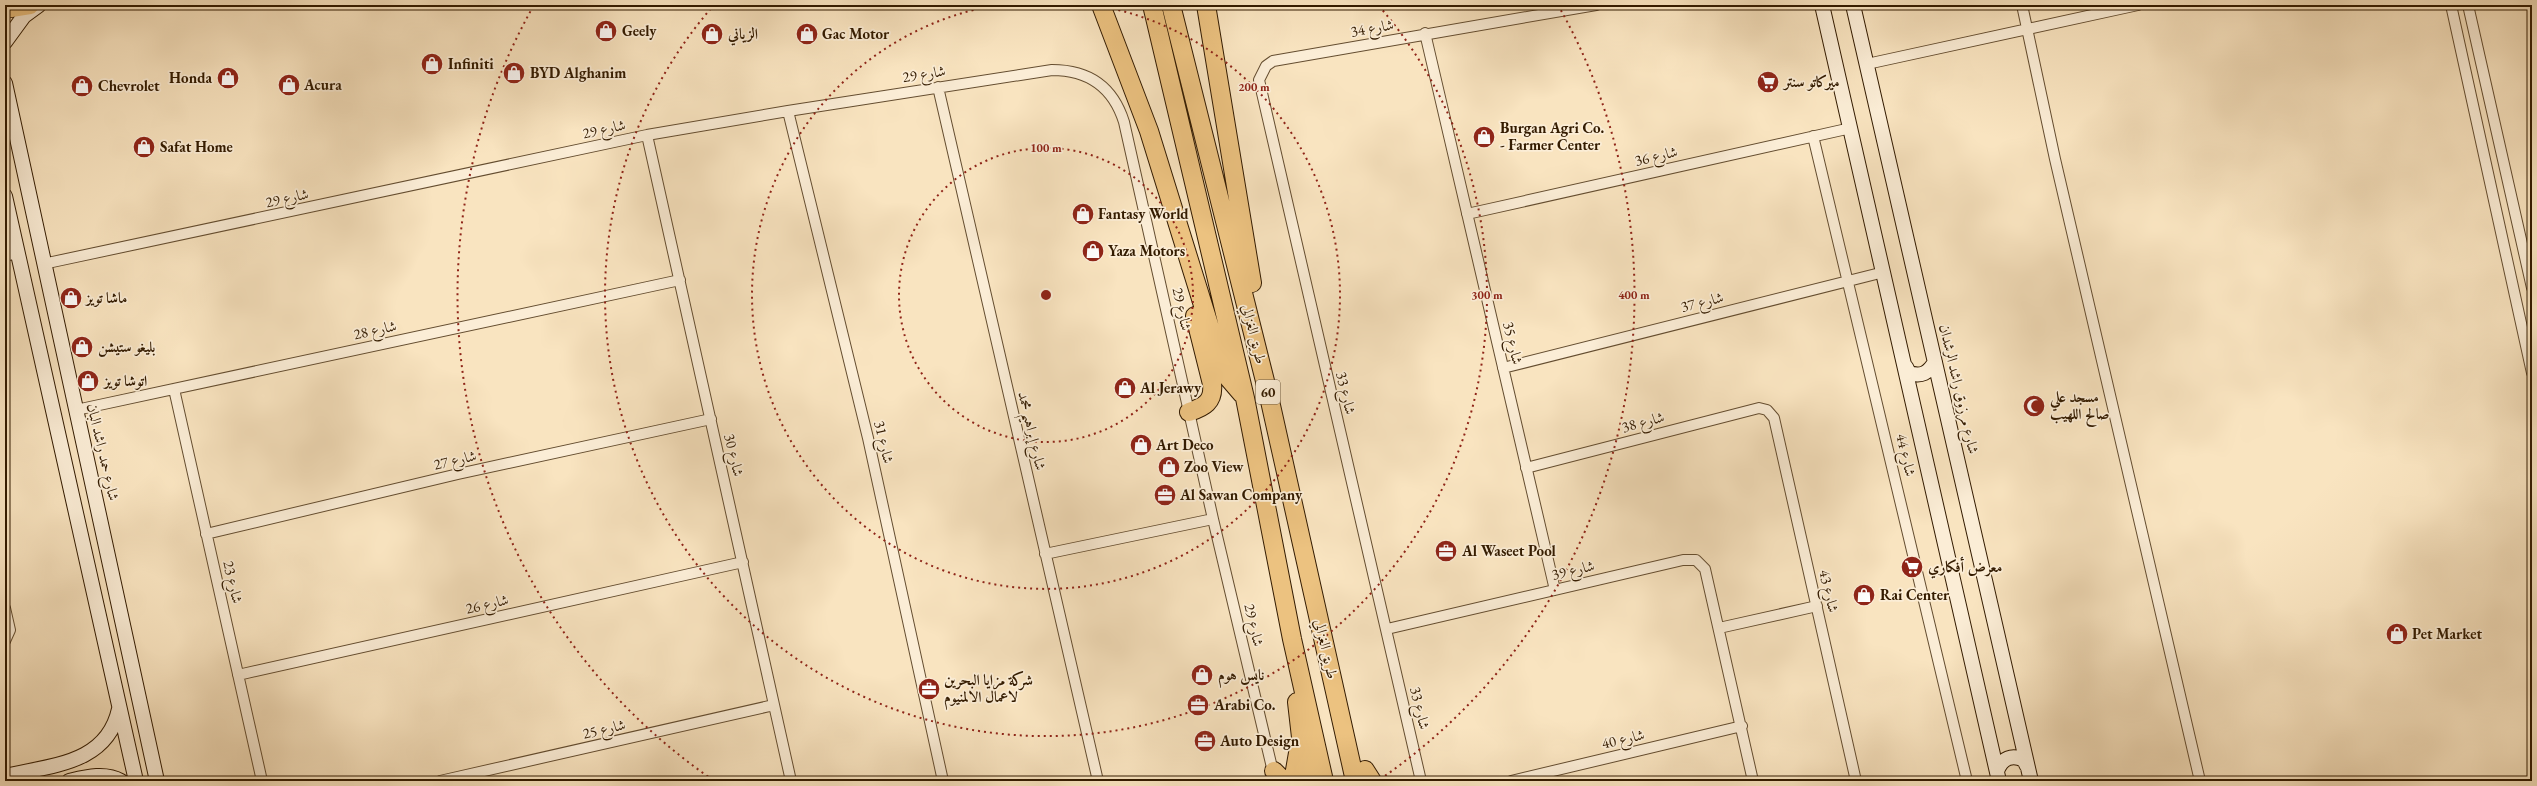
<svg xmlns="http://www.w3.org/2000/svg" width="2537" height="786" font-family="'EB Garamond',Amiri,serif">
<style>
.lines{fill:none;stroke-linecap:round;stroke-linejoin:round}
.street-casing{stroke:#644d30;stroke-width:12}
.secondary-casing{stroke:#331b00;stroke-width:16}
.highway-casing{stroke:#331b00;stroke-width:20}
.street{stroke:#fbedd6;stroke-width:10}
.secondary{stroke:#fbedd6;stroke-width:14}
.highway{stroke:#ecc280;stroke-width:18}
.ring{fill:none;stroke:#8f2418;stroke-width:2;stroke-dasharray:2 4}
.labels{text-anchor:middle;stroke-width:3.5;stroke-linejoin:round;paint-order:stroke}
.shield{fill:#fbedd6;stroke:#6f5a40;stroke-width:1}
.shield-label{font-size:14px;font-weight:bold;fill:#331b00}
.street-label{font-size:15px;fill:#331b00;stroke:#fbedd6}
.poi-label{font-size:15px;font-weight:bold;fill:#331b00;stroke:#fbedd6;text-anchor:start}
.centre{fill:#8f2418;stroke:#fbedd6;stroke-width:2}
.ring-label{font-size:12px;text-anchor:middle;font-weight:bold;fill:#8f2418;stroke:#fbedd6;stroke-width:3.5;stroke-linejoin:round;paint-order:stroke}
</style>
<rect width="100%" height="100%" fill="#f9e4c0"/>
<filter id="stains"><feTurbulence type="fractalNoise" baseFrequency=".005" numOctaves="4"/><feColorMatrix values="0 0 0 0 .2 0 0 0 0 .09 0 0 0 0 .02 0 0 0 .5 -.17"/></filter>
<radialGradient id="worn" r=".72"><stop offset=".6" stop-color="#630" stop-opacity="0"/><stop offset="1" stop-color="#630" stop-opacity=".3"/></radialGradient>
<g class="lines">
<g class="street-casing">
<path id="street" d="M 2022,5 L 2055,159 L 2200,781
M 2451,5 L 2532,373
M 2468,5 L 2532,288
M 1425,33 L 1555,590
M 1867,64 L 2138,5
M 938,87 L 1098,781
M 788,111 L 868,438 L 943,781
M 647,135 L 791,781
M 1813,136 L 1967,781
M 1467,214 L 1851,128
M 5,256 L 18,253
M 43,264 L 647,135 L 788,111 L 1052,70 C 1089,70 1113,87 1124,122 L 1213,519 L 1274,776
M 1503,368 L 1884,272
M 174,389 L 262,781
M 76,410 L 680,280
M 1526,468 L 1759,408 L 1767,410 L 1774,418 L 1856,781
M 206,534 L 458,474 L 711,419
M 1045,554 L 1213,519
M 5,608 L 10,630 L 5,641
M 1719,628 L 1817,606
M 1387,629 L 1683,560 L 1696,560 L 1705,569 L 1753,781
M 238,675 L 743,562
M 440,781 L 774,705
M 1421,781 L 1259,80 L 1266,66 L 1273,61 L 1596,5
M 1511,781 L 1742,726"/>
</g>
<g class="secondary-casing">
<path id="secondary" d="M 1822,5 L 1999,781
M 1853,5 L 2031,781
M 5,42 L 24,16 L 39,5
M 5,83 L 157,781
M 5,196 L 136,781
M 1906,367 L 1909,373 C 1922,377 1928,373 1935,362
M 1997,771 C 2002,758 2012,754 2024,760 L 2027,766
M 5,776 C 52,765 107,764 119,709
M 69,781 C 86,777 105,772 121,781"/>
</g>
<g class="highway-casing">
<path id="highway" d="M 1101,5 L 1149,131 L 1224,373 L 1242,394
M 1152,5 L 1245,398 L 1292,639 L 1324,781
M 1171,5 L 1270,401 L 1355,781
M 1206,5 L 1252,283
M 5,9 L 30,5
M 1189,412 C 1204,407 1214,402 1212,384 L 1195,316
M 1297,702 L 1306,781
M 1365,770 L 1372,781
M 1274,771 L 1284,781
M 1289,781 L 1294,776 L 1298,753"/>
</g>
<use href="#street" class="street"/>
<use href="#secondary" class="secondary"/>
<use href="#highway" class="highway"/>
</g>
<g class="ring">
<circle cx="1046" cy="295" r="147"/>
<path d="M1095 5A294 294 0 1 1 997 5"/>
<path d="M1379 6A441 441 0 1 1 713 6"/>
<path d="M713 780A588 588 0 0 1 534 5M1558 5A588 588 0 0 1 1379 780"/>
</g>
<defs>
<g id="shop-disc" transform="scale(1.15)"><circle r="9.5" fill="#8f2418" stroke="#fbedd6"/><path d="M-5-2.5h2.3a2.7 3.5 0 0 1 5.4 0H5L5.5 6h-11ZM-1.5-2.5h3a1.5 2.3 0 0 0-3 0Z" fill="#fff"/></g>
<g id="supermarket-disc" transform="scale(1.15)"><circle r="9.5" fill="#8f2418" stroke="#fbedd6"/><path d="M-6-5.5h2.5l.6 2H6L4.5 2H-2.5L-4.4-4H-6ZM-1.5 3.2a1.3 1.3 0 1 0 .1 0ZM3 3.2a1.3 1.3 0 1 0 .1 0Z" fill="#fff"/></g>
<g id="mosque-disc" transform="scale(1.15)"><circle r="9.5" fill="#8f2418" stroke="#fbedd6"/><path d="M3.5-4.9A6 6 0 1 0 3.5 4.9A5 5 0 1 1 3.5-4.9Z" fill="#fff"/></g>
<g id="office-disc" transform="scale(1.15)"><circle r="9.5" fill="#8f2418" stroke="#fbedd6"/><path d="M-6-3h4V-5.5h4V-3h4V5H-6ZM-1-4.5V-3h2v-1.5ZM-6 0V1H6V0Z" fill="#fff"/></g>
</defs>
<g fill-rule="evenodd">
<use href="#shop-disc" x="606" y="31"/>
<use href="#shop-disc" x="712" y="34"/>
<use href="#shop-disc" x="807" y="34"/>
<use href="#shop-disc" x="432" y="64"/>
<use href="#shop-disc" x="514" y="73"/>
<use href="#shop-disc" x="228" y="78"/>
<use href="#supermarket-disc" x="1768" y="82"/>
<use href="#shop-disc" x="289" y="85"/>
<use href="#shop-disc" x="82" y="86"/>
<use href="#shop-disc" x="1484" y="137"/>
<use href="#shop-disc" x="144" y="147"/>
<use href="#shop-disc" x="1083" y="214"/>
<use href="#shop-disc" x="1093" y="251"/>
<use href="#shop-disc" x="71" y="298"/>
<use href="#shop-disc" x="82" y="347"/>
<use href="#shop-disc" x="88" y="381"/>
<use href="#shop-disc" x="1125" y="388"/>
<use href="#mosque-disc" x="2034" y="406"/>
<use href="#shop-disc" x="1141" y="445"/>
<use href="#shop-disc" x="1169" y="467"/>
<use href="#office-disc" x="1165" y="495"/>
<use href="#office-disc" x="1446" y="551"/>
<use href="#supermarket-disc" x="1912" y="567"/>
<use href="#shop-disc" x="1864" y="595"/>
<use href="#shop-disc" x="2397" y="634"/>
<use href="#shop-disc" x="1202" y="675"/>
<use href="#office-disc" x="929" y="689"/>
<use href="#office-disc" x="1198" y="705"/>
<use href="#office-disc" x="1205" y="741"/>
</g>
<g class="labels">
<rect class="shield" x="1256" y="380" width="24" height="24" rx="3"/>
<g class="shield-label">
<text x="1268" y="397">60</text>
</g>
<g class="street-label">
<text transform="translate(1372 28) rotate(-10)" y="5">شارع 34</text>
<text transform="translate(924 74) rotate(-9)" y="5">شارع 29</text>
<text transform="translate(604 129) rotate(-12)" y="5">شارع 29</text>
<text transform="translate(1656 156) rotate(-13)" y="5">شارع 36</text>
<text transform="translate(287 198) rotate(-12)" y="5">شارع 29</text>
<text transform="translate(1702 302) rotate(-14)" y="5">شارع 37</text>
<text transform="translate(1182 309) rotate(78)" y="5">شارع 29</text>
<text transform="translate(375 330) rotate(-12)" y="5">شارع 28</text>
<text transform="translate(1254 334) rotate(76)" y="5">طريق الغزالي</text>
<text transform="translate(1513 343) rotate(77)" y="5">شارع 35</text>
<text transform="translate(1959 389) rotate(77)" y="5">شارع مرزوق راشد الرشدان</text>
<text transform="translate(1346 393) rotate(77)" y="5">شارع 33</text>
<text transform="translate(1643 422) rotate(-15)" y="5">شارع 38</text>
<text transform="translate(1032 431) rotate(77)" y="5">شارع إبراهيم محمد</text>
<text transform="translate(884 442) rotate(77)" y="5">شارع 31</text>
<text transform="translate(103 452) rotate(77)" y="5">شارع حمد راشد البان</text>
<text transform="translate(734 455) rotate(77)" y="5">شارع 30</text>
<text transform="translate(1906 455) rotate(77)" y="5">شارع 44</text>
<text transform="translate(455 460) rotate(-13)" y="5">شارع 27</text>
<text transform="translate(1573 570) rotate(-13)" y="5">شارع 39</text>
<text transform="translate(233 582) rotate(77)" y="5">شارع 23</text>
<text transform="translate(1829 591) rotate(77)" y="5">شارع 43</text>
<text transform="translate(487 604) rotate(-13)" y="5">شارع 26</text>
<text transform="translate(1254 625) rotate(77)" y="5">شارع 29</text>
<text transform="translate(1326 649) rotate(77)" y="5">طريق الغزالي</text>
<text transform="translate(1420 708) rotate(77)" y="5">شارع 33</text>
<text transform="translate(604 729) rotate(-13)" y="5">شارع 25</text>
<text transform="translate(1623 739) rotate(-13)" y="5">شارع 40</text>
</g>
<g class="poi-label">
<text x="622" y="36">Geely</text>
<text x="728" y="39">الزياني</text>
<text x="822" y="39">Gac Motor</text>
<text x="448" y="69">Infiniti</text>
<text x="530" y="78">BYD Alghanim</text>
<text x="212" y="83" text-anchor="end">Honda</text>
<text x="1784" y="87">ميركاتو سنتر</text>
<text x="304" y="90">Acura</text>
<text x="98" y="91">Chevrolet</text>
<text x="1500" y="133">Burgan Agri Co.<tspan x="1500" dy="17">- Farmer Center</tspan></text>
<text x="160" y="152">Safat Home</text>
<text x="1098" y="219">Fantasy World</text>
<text x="1108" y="256">Yaza Motors</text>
<text x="86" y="303">ماشا تويز</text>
<text x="98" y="352">بليغو ستيشن</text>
<text x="104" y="386">اتوشا تويز</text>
<text x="1140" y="393">Al Jerawy</text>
<text x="2050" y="402">مسجد علي<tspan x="2050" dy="17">صالح اللهيب</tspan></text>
<text x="1156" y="450">Art Deco</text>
<text x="1184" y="472">Zoo View</text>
<text x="1180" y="500">Al Sawan Company</text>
<text x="1462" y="556">Al Waseet Pool</text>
<text x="1928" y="572">معرض أفكاري</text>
<text x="1880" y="600">Rai Center</text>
<text x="2412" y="639">Pet Market</text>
<text x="1218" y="680">نايس هوم</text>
<text x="944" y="685">شركة مزايا البحرين<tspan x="944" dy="17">لاعمال الالمنيوم</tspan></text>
<text x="1214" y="710">Arabi Co.</text>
<text x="1220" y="746">Auto Design</text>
</g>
</g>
<circle cx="1046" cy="295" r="6" class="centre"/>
<g class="ring-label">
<text x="1254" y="91">200 m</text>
<text x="1046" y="152">100 m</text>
<text x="1487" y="299">300 m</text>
<text x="1634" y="299">400 m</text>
</g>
<rect width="2537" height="786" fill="none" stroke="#f9e4c0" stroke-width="20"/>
<rect x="6" y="6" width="2525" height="774" fill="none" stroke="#331b00" stroke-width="2"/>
<rect x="10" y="10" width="2517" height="766" fill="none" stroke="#331b00"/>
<rect width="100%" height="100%" filter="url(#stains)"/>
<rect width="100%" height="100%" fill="url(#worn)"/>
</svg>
